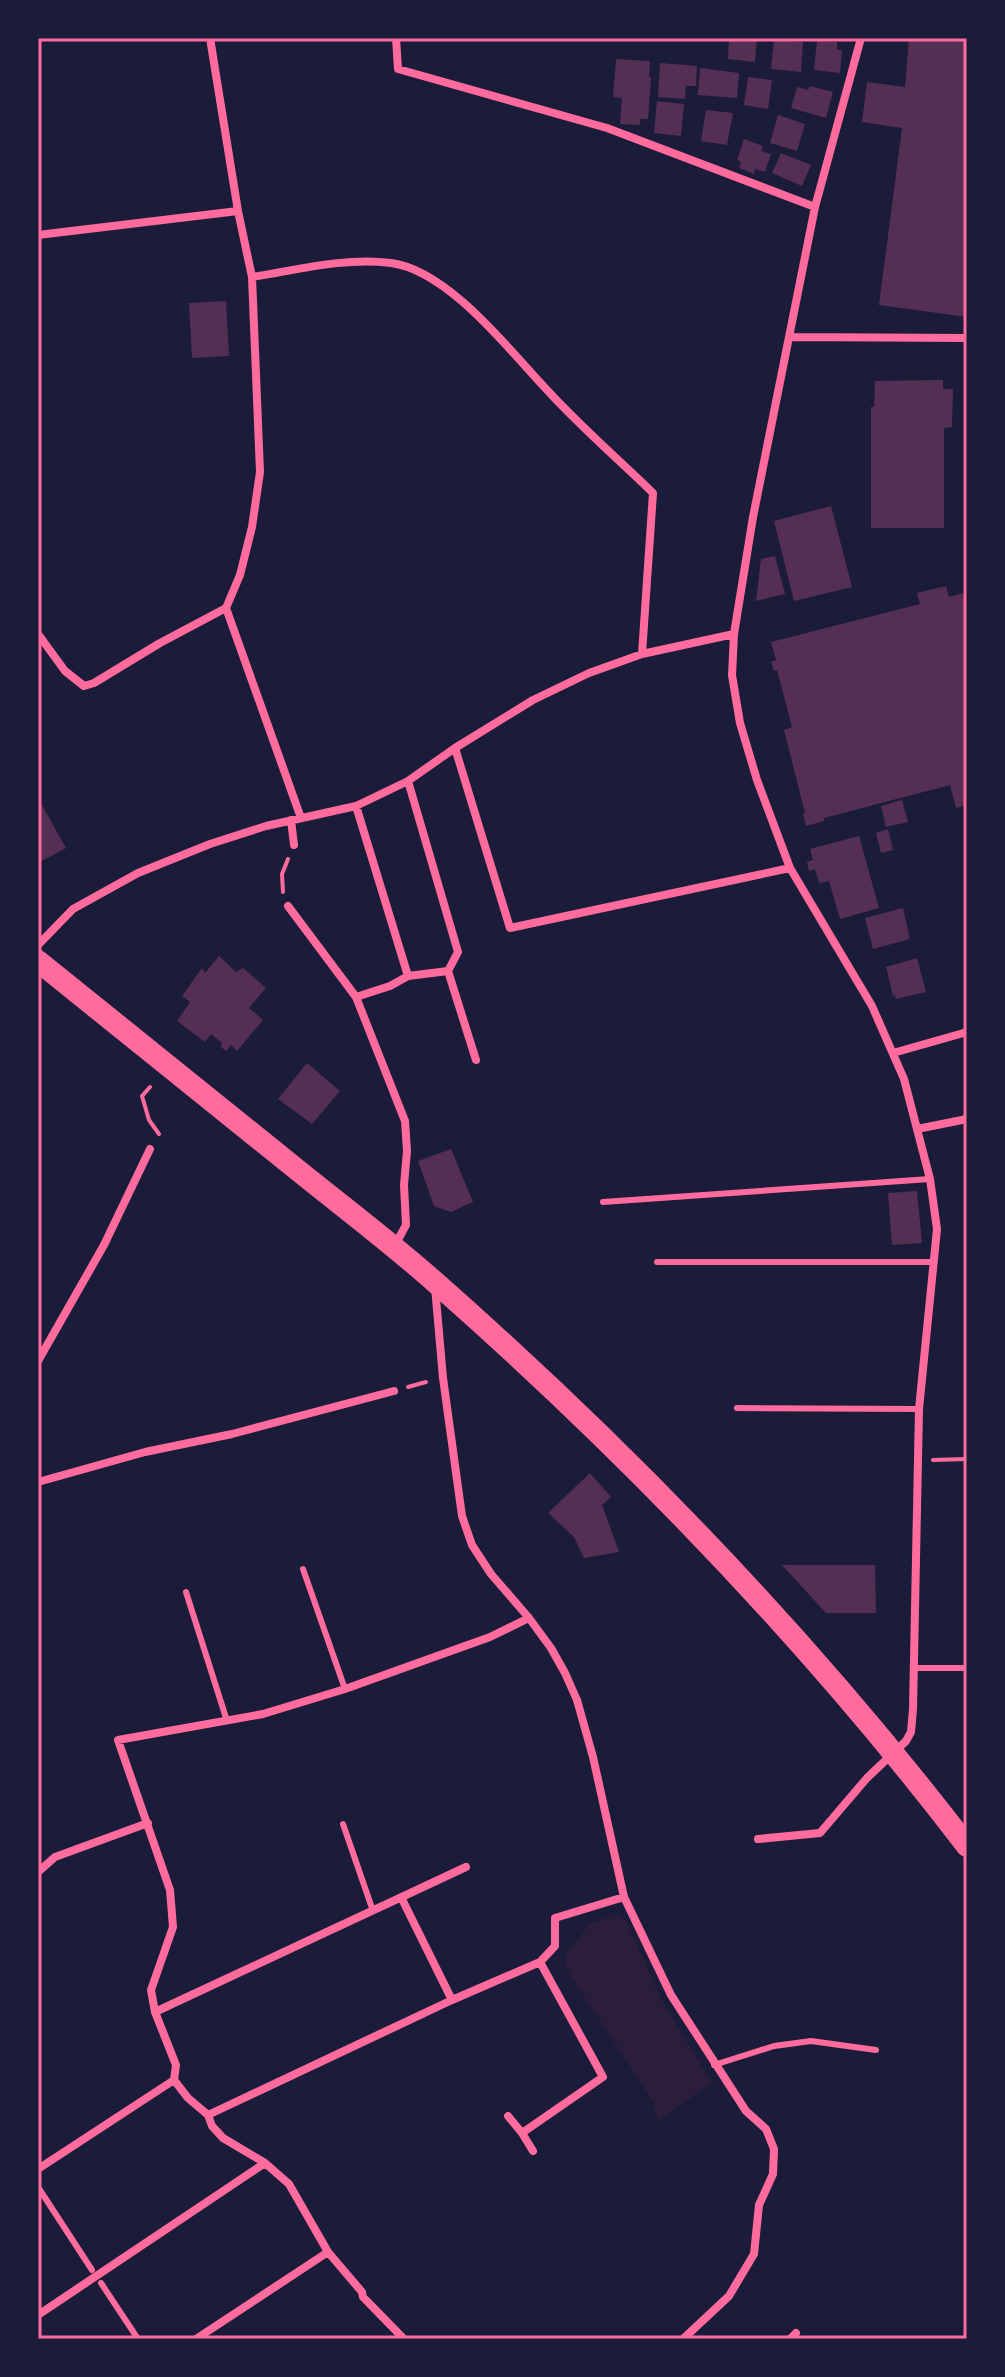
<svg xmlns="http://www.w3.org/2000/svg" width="1005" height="2377" font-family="'Golos Text',sans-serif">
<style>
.green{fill:#2a1e3b}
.building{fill:#542f53}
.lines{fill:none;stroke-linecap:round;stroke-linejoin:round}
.path{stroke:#ff6b9d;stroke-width:4}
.service{stroke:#ff6b9d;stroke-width:6}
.minor{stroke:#ff6b9d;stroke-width:8}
.trunk{stroke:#ff6b9d;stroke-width:22}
.neatline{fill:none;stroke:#ff6b9d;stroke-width:3}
</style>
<rect width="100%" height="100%" fill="#1b1b3a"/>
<path class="green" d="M 616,1915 L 626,1920 L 662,2001 L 712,2083 L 659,2120 L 655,2115 L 654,2103 L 565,1967 L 566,1955 L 590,1923 Z"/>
<path class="building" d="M 729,38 L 757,38 L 755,62 L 728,59 Z
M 909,38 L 967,38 L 967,317 L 879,305 L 902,128 L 862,122 L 867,82 L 905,87 Z
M 774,39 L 803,42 L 801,72 L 771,69 Z
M 817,41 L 837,42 L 837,50 L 842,50 L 840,73 L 814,70 Z
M 616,59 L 650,61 L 649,77 L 651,77 L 648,119 L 640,119 L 640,125 L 620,124 L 622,98 L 613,97 Z
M 660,63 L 697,66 L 696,86 L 686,86 L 685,99 L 658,97 Z
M 700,68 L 739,73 L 737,98 L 698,95 Z
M 748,77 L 772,80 L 768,109 L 744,105 Z
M 810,86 L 833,92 L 826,118 L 791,108 L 797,87 L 808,90 Z
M 657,101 L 684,104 L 681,136 L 654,133 Z
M 706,110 L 733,113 L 727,145 L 701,141 Z
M 778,115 L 805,124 L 797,151 L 770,143 Z
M 744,139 L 763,146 L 761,151 L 771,154 L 765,172 L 755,169 L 754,174 L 739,168 L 741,162 L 737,160 Z
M 781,153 L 811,165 L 802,186 L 772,173 Z
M 226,301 L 229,356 L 192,358 L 189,303 Z
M 943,380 L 943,389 L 953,389 L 952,427 L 944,428 L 944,528 L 871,528 L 871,407 L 874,407 L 875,381 Z
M 831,506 L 852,587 L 794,601 L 774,521 Z
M 775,556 L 785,594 L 756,601 L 761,559 Z
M 946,586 L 949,597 L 963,593 L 967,610 L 967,805 L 956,808 L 950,785 L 824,818 L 824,821 L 806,826 L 803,814 L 805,813 L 784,730 L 792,727 L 777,670 L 774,671 L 771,662 L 776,660 L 771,642 L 920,604 L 917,593 Z
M 38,798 L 66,848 L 38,863 Z
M 902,800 L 908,822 L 886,827 L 881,806 Z
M 888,829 L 893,850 L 881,853 L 876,833 Z
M 859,836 L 879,908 L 840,919 L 829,881 L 819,883 L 815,869 L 809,871 L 807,862 L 813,860 L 810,849 Z
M 903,908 L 910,939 L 873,949 L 865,918 Z
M 219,956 L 236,972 L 243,968 L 266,988 L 249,1008 L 263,1020 L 237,1051 L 231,1045 L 226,1051 L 221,1047 L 222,1043 L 211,1034 L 205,1042 L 177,1021 L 190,1002 L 182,996 L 202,968 L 205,973 Z
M 917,958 L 926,992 L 896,999 L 895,995 L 893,996 L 886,967 Z
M 307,1063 L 340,1091 L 312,1124 L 278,1099 Z
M 451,1149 L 473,1202 L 451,1212 L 434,1206 L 418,1161 Z
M 917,1191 L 922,1243 L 892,1245 L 888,1193 Z
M 590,1473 L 611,1497 L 602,1505 L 619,1552 L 584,1558 L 574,1537 L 548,1513 Z
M 782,1565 L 875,1565 L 876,1613 L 826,1613 Z"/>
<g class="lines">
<path class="path" d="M 283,892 L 282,874 L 288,859
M 150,1087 L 142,1096 L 149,1120 L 159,1134
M 408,1387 L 426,1382
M 933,1460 L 967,1459"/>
<path class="service" d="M 603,1202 L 930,1179
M 657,1262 L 934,1262
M 737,1408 L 919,1409
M 303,1569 L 345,1689
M 186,1592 L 227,1721
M 914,1668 L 967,1668
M 343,1824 L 373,1911
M 714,2065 L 774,2046 L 811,2041 L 876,2050
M 38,2187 L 92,2270
M 101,2283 L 138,2339"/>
<path class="minor" d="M 396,38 L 398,69 L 607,128 L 815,207
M 38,235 L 238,211
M 252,277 C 297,270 345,257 391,263 C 448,270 510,351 548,391 C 581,427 618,459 653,493 L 642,654
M 789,337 L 967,338
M 226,608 L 301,818
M 38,634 L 65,671 L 84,686 L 94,683 L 160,643 L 226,608 L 240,575 L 252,527 L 260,472 L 252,277 L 238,211 L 210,38
M 455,748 L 510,928 L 790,868
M 408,781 L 458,952 L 448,971 L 476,1060
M 356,806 L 408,976
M 291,820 L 294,845
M 288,906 L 356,997 L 405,1121 L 407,1151 L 404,1185 L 406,1225 L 394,1247
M 38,945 L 73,909 L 138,873 L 210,844 L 266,826 L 356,806 L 408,781 L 455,748 L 533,700 L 589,673 L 642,654 L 734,634
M 356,997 L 390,986 L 408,976 L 448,971
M 893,1053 L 967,1032
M 917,1129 L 967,1119
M 435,1287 L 443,1378 L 462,1516 L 472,1545 L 491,1574 L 529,1618 L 551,1648 L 565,1673 L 577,1700 L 593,1757 L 624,1897 L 671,1995 L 746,2111 L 766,2129 L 774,2149 L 773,2174 L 759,2205 L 754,2254 L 729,2296 L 683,2339
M 38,1361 L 104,1245 L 150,1149
M 38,1482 L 145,1452 L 232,1434 L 394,1391
M 758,1839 L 820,1833 L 867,1778 L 906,1741 L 911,1732 L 913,1709 L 919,1409 L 937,1229 L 930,1179 L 904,1079 L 872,1006 L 790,868 L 757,780 L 740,723 L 732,675 L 734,634 L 753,517 L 815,207 L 861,38
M 466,1867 L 155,2012 L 176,2065 L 174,2080 L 188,2098 L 208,2115 L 452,2000 L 540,1962 L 555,1946 L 555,1918 L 624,1897
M 38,1872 L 55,1857 L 148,1823
M 402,1899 L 452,2000
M 155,2012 L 151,1990 L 173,1927 L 170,1890 L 118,1740 L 263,1714 L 345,1689 L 490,1637 L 529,1618
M 208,2115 L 212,2126 L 223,2138 L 265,2163 L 289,2184 L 328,2252 L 362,2292 L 363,2297 L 404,2339
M 508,2116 L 522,2133 L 533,2151
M 522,2133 L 603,2077 L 540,1962
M 38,2169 L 174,2080
M 38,2315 L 265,2163
M 196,2339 L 328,2252
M 790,2339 L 796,2333"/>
<path class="trunk" d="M 38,961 C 124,1030 209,1099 295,1168 C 342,1206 390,1242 435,1282 C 629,1453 810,1641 967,1846"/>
</g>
<rect width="1005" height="2377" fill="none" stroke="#1b1b3a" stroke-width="80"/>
<rect x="40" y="40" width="925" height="2297" class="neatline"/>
</svg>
